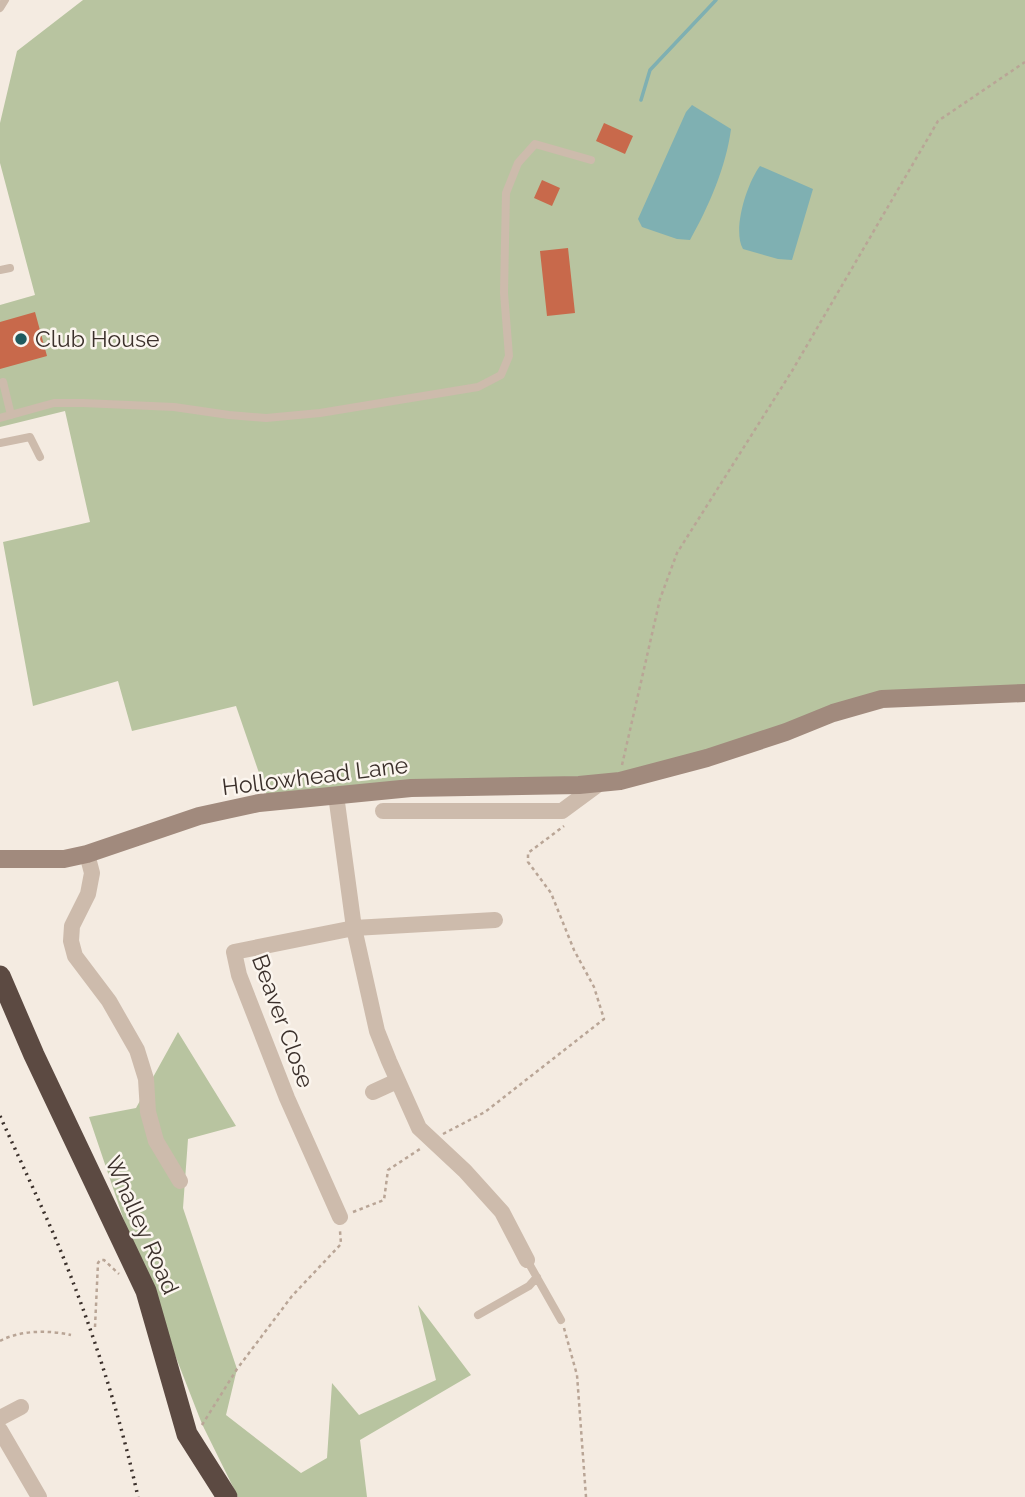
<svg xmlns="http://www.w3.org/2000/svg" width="1025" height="1497" font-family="Raleway,sans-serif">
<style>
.green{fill:#b8c4a0}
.water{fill:#7fb0b2}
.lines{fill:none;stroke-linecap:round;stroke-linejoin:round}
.stream{stroke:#7fb0b2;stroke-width:3.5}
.building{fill:#c8694b}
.path{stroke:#b9a596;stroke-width:2.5;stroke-dasharray:3.5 3.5;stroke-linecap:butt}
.lane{stroke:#cdbbac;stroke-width:8}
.street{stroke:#cdbbac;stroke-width:16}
.secondary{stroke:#a18a7d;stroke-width:18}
.highway{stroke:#5c4a42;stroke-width:21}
.rail{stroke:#3b302b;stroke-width:3.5;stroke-dasharray:2 5;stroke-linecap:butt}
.poi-dot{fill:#1f5a5e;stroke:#fbf5ee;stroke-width:2.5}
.labels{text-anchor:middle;stroke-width:5;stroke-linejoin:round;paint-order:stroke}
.poi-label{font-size:23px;fill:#3b302b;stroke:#fbf5ee;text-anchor:start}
.street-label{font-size:23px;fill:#3b302b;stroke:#fbf5ee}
</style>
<rect width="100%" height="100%" fill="#f4ebe1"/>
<path class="green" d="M 83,0 L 1025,0 L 1025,693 L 882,699 L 653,773 L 269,802 L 236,706 L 132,731 L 118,681 L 33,706 L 3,542 L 90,522 L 65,411 L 0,427 L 0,305 L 35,295 L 0,163 L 0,123 L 17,51 Z
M 178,1032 L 236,1126 L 188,1139 L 183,1208 L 237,1369 L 226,1415 L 301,1473 L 327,1458 L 332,1383 L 359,1415 L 436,1380 L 418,1305 L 471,1375 L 360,1440 L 367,1497 L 238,1497 L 202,1424 L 134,1250 L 89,1117 L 136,1108 Z"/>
<path class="water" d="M 692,105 L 731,129 C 726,167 709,206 690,240 L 677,239 L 642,227 L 638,219 L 686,112 Z
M 760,166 L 813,189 L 792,260 L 778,259 L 743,249 C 732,230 747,183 760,166 Z"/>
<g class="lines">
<path class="stream" d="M 641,100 L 650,70 L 716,0"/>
</g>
<path class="building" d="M 604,123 L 633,136 L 625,154 L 596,141 Z
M 542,180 L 560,188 L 552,206 L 534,198 Z
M 568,248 L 575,313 L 547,316 L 540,251 Z
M 35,312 L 47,356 L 0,369 L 0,322 Z"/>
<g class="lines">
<path class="path" d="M 622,765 L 660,599 L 677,553 L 792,371 L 938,121 L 1025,62
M 443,1134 L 485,1112 L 604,1019 L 594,987 L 574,950 L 551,893 L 528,862 L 528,853 L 564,826
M 353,1212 L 384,1200 L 388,1170 L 420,1149
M 95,1327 L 98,1263 L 100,1260 L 104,1260 L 119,1274
M 564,1328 L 577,1375 L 586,1497
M 0,1341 C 20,1330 49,1330 71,1335
M 202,1425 L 237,1369 L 292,1296 L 341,1244 L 340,1231"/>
<path class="lane" d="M 0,8 L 5,0
M 0,270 L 10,268
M 3,382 L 11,415
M 0,418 L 54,403 L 83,403 L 174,407 L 229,415 L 266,418 L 320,413 L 478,387 L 501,375 L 509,356 L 504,293 L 506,193 L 518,163 L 535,144 L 591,160
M 0,443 L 30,437 L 40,457
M 527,1260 L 561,1320
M 478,1315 L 529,1286 L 537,1277"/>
<path class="street" d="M 336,795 L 354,928 L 377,1031 L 389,1061 L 419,1128 L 465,1171 L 502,1212 L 527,1260
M 383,811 L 562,811 L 600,783
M 87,854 L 92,873 L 88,894 L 72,926 L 71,941 L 75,956 L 109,1001 L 137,1050 L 146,1079 L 148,1112 L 156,1141 L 180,1181
M 373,1092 L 397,1081
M 340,1217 L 287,1098 L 239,975 L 234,952 L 354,928 L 495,920
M 0,1418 L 21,1407
M 0,1430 L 39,1497"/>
<path class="secondary" d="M 0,859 L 64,859 L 87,854 L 199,816 L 259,803 L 411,788 L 579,785 L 620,781 L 707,758 L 786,732 L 833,713 L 882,699 L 1025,693"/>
<path class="highway" d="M 0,976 L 34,1055 L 146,1291 L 187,1434 L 227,1497"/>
<path class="rail" d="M 0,1116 C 19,1158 39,1200 57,1242 C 91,1324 119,1411 138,1497"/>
</g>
<circle class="poi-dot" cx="21" cy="339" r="7"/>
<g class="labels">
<g class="poi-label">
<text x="35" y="347">Club House</text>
</g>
<g class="street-label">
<text transform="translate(315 776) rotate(-7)" y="8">Hollowhead Lane</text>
<text transform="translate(283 1021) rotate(70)" y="8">Beaver Close</text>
<text transform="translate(142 1225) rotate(66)" y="8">Whalley Road</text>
</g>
</g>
</svg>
